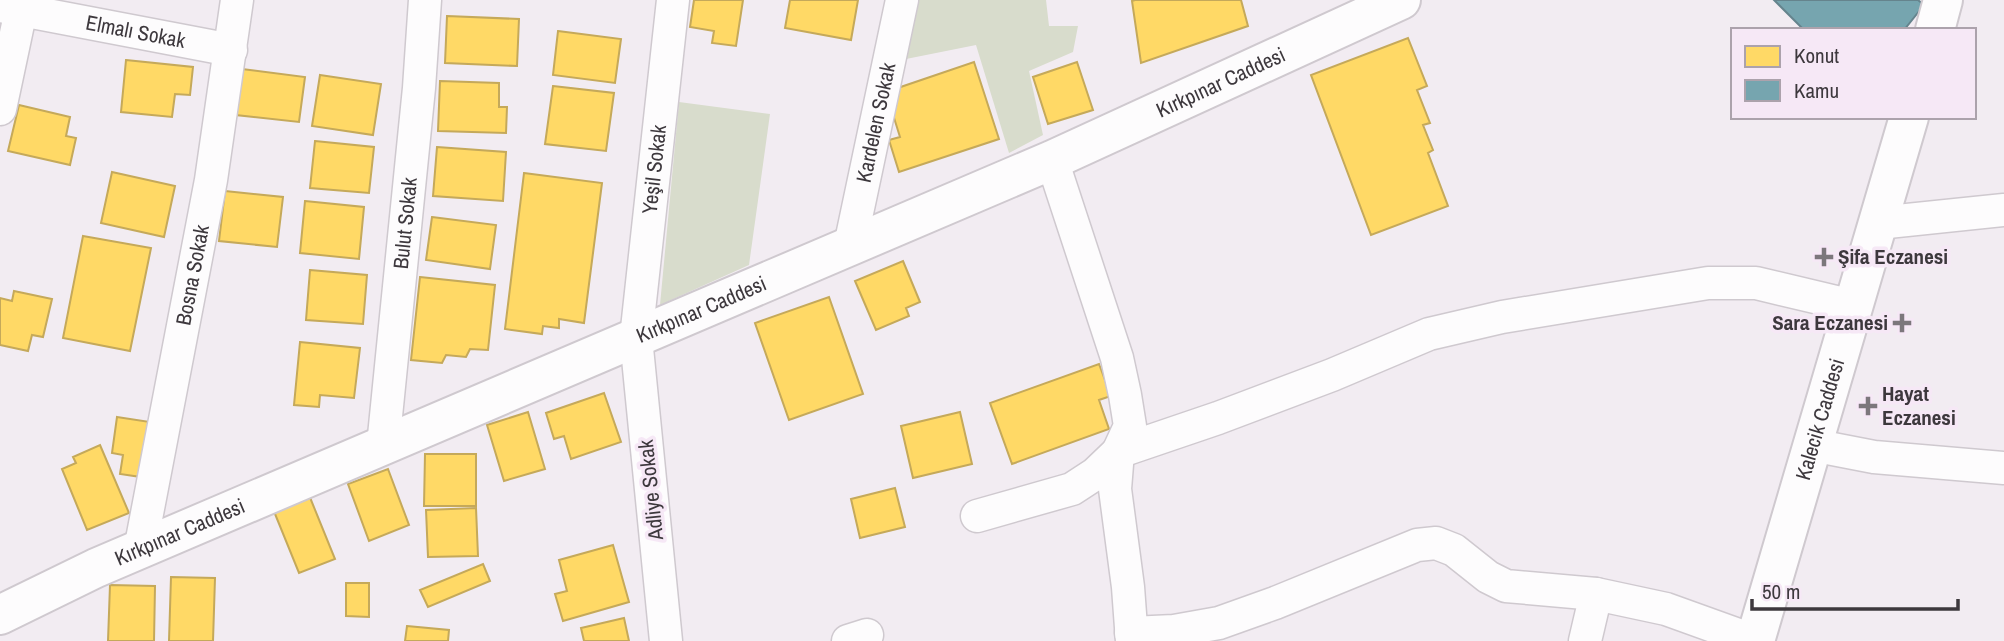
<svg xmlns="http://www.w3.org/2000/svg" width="2004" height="641" font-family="'Archivo Narrow',sans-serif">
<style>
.green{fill:#d8dccc}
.homes{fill:#ffd966;stroke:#c5a95a;stroke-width:2}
.public{fill:#76a5af;stroke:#65848d;stroke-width:2}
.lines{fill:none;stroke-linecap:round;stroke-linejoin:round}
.minor-casing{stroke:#cfc9cf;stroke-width:35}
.tertiary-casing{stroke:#cfc9cf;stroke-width:42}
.minor{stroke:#fdfcfd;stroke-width:32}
.tertiary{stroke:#fdfcfd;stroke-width:38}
.poi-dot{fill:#7c777c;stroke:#f6e8f6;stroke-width:2.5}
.labels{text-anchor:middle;stroke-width:7;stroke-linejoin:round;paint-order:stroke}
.street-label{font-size:21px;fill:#3d383d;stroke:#f6e8f6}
.poi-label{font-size:21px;font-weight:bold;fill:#3d383d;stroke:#f6e8f6;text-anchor:start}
</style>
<rect width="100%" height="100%" fill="#f2ecf2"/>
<path class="green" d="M 914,0 L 1046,0 L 1049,26 L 1078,26 L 1073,52 L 1029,71 L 1043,135 L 1009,153 L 976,45 L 901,60 Z
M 679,102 L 770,114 L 749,265 L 660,305 Z"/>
<path class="homes" d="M 694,0 L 743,0 L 736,46 L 712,43 L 714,31 L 690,27 Z
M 790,0 L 858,0 L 851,40 L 785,28 Z
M 1135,0 L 1241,0 L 1248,26 L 1141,63 L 1132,1 Z
M 447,16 L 519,19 L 517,66 L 445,63 Z
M 558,31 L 621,39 L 615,83 L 553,75 Z
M 1408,38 L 1427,86 L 1417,90 L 1430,123 L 1423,125 L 1433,150 L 1428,153 L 1448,206 L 1371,235 L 1311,75 Z
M 126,60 L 193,67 L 190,95 L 175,94 L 172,117 L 121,112 Z
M 974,62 L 999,139 L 899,172 L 889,140 L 900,137 L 886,92 Z
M 1077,62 L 1093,110 L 1048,124 L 1033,77 Z
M 242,69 L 305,77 L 299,122 L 236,115 Z
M 320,75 L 381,84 L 373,135 L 312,126 Z
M 440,81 L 499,83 L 499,107 L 507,107 L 506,133 L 438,131 Z
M 553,86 L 614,93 L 606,151 L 545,144 Z
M 19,105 L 70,117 L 66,136 L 76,138 L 70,165 L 8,151 Z
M 315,141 L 374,147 L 369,193 L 310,188 Z
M 437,147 L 506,152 L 503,201 L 433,196 Z
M 112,172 L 175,186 L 164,237 L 101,223 Z
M 524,173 L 602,183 L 584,323 L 559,319 L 559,328 L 543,326 L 542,334 L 505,329 Z
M 225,191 L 283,197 L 277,247 L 219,241 Z
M 305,201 L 364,207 L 359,259 L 300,253 Z
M 432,217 L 496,225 L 490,269 L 426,260 Z
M 83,236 L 151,248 L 130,351 L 63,338 Z
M 903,261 L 920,302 L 906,308 L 909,316 L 876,330 L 855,281 Z
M 310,270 L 367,275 L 363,324 L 306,320 Z
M 420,277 L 495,285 L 488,350 L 470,349 L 466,357 L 446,355 L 442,363 L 411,360 Z
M 14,291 L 52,299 L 43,337 L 32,335 L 28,351 L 0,345 L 0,298 L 12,301 Z
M 829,297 L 863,394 L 789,420 L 755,323 Z
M 300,342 L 360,348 L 354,398 L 320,395 L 319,407 L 294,405 Z
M 1099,364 L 1111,396 L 1099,400 L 1109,429 L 1012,464 L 990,403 Z
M 604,393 L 621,442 L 571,459 L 564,436 L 554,439 L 546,413 Z
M 528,412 L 545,469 L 504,481 L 487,425 Z
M 960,412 L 972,464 L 913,478 L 901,426 Z
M 117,417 L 150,422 L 141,477 L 120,474 L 123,455 L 112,453 Z
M 100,445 L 129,513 L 87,530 L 62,469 L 76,463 L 73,457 Z
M 425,454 L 476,454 L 476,506 L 424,506 Z
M 388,469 L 409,525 L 369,541 L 348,484 Z
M 895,488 L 905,527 L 860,538 L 851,499 Z
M 309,495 L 335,559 L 299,573 L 273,509 Z
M 476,508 L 478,556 L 428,557 L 426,510 Z
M 613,545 L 629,602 L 563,621 L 555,594 L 567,591 L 559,560 Z
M 483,564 L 490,581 L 428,607 L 420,590 Z
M 171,577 L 215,578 L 213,641 L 169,641 Z
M 346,583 L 369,583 L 369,617 L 346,616 Z
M 110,585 L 155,586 L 154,641 L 108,641 Z
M 624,618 L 629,641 L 584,641 L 581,628 Z
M 407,626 L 449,630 L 448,641 L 405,641 Z"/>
<path class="public" d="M 1774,0 L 1918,0 L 1924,5 L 1904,30 L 1804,30 Z"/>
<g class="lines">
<g class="minor-casing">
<g id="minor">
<path id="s1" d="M 0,6 L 231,50"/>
<path d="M 0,109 L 21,10"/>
<path d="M 1052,160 L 1117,358 L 1125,395 L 1130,426 L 1118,452 L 1115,489 L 1128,587 L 1132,641"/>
<path d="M 1878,223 L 2004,210"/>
<path id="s2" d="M 850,246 L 902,0"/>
<path d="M 1812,445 L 1874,457 L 2004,468"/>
<path id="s3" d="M 383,446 L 419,88 L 425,0"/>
<path d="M 977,516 L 1072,489 L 1095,474 L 1118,452 L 1218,418 L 1332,375 L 1429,334 L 1502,317 L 1708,283 L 1756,283 L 1853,306"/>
<path id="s4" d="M 140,550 L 211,180 L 237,0"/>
<path d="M 1131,633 L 1174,631 L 1219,623 L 1275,603 L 1417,545 L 1436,543 L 1454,550 L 1488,577 L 1506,586 L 1596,594 L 1666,609 L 1755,641"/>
<path id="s5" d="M 666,641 L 636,338 L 673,0"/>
<path d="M 848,641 L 867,635"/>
<path d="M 1585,641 L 1596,594"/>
</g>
</g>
<g class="tertiary-casing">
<g id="tertiary">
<path d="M 1935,30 L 1943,0"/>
<path id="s6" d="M 0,615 L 96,568 L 1052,160 L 1401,0"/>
<path id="s7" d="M 1755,641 L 1909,117"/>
</g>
</g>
<use href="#minor" class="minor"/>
<use href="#tertiary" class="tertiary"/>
</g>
<g class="poi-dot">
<path d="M1820.5 246.5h7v7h7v7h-7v7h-7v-7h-7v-7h7z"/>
<path d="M1898.5 312.5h7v7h7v7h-7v7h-7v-7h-7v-7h7z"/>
<path d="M1864.5 395.5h7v7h7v7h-7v7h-7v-7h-7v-7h7z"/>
</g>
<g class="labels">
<g class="street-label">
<text dy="7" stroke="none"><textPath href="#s1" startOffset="138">Elmalı Sokak</textPath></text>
<text dy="7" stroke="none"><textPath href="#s6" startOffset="1332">Kırkpınar Caddesi</textPath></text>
<text dy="7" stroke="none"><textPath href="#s2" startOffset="126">Kardelen Sokak</textPath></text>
<text dy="7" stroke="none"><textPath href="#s5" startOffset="474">Yeşil Sokak</textPath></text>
<text dy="7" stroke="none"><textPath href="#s3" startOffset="224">Bulut Sokak</textPath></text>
<text dy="7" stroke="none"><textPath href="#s4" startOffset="280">Bosna Sokak</textPath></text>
<text dy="7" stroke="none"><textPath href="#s6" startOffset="765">Kırkpınar Caddesi</textPath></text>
<text dy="7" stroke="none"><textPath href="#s7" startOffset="231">Kalecik Caddesi</textPath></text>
<text transform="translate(651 490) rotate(-96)" y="7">Adliye Sokak</text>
<text dy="7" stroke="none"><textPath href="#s6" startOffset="198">Kırkpınar Caddesi</textPath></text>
</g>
<g class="poi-label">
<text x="1838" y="264">Şifa Eczanesi</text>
<text x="1888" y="330" text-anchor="end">Sara Eczanesi</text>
<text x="1882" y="401">Hayat<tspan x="1882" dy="24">Eczanesi</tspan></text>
</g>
</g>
<rect x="1731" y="28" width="245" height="91" fill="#f6e8f6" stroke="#aca2ac" stroke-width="2"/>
<rect x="1745" y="46" width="35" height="21" fill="#ffd966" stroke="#aca2ac" stroke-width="2"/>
<text x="1794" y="63" font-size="21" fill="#3d383d">Konut</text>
<rect x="1745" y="80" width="35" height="21" fill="#76a5af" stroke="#aca2ac" stroke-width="2"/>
<text x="1794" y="98" font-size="21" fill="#3d383d">Kamu</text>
<path d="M1752 599v10h206v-10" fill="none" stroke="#3d383d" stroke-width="3.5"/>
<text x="1762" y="599" font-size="21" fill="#3d383d" stroke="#f6e8f6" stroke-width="5" paint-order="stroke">50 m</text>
</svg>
